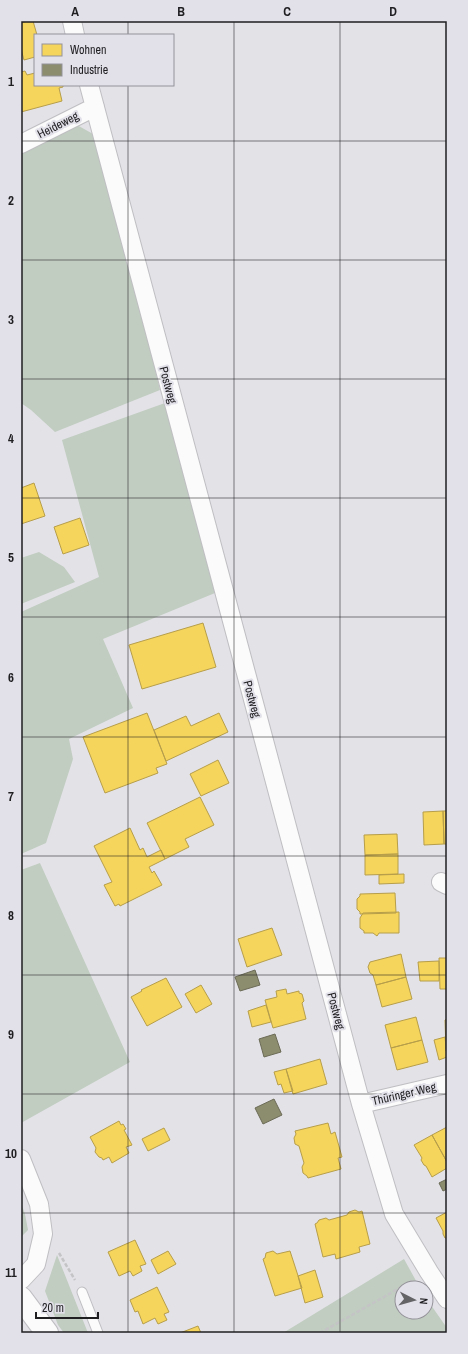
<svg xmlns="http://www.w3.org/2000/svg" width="468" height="1354" font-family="'Archivo Narrow',sans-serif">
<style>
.green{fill:#c1cdc1}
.homes{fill:#f6d55c;stroke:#b69e4a}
.industry{fill:#8c8c6e;stroke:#6b6b57}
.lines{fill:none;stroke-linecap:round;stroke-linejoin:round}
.lane-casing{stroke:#bfbec2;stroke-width:11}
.street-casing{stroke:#bfbec2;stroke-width:20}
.secondary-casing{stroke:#bfbec2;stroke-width:24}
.path{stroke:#c4c3c5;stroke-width:2.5;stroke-dasharray:4 2;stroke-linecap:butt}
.lane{stroke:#fbfbfb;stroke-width:9}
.street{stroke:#fbfbfb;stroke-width:18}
.secondary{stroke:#fbfbfb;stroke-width:22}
.grid{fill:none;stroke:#1f1e21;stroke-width:1;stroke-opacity:0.55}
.labels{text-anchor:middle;stroke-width:4;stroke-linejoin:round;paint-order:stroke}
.street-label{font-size:12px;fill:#1f1e21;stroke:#e2e0e9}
.neatline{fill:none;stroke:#1f1e21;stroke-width:1.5}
.grid-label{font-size:13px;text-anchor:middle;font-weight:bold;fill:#1f1e21}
</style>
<rect width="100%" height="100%" fill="#e3e2e7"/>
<path class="green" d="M 77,125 L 93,134 L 153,360 L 160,390 L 55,432 L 31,410 L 21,403 L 21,152 Z
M 165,403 L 215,593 L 103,639 L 133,708 L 69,739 L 73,759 L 46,843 L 21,854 L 21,612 L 99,577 L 62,440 Z
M 39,552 L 64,567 L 75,582 L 21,604 L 21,558 Z
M 40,863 L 130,1062 L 21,1123 L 21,870 Z
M 21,1203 L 25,1214 L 28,1230 L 21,1237 Z
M 57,1255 L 88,1333 L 64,1333 L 58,1325 L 45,1291 Z
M 404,1259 L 420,1288 L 402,1288 L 402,1312 L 426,1312 L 426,1298 L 447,1328 L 447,1333 L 283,1333 Z"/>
<path class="homes" d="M 27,21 L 33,21 L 37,35 L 35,35 L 35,57 L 24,60 L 21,49 L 21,23 Z
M 25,71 L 27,75 L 35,73 L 35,85 L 63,85 L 63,87 L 59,88 L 62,101 L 21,112 L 21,72 Z
M 34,483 L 45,516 L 21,524 L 21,488 Z
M 80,518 L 89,545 L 63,554 L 54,527 Z
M 203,623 L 216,667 L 142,689 L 129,645 Z
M 147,713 L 167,764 L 156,768 L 158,773 L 105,793 L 83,737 Z
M 219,713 L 228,732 L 166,761 L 154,730 L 186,716 L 191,726 Z
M 218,760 L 229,783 L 201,796 L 190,774 Z
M 200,797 L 214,825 L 185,839 L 189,847 L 165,859 L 147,823 Z
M 443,811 L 447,811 L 447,844 L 444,844 Z
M 443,811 L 444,844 L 424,845 L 423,812 Z
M 130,828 L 140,850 L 143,848 L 147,857 L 161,850 L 165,859 L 149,867 L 152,873 L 154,871 L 162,885 L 120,906 L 119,904 L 115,906 L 104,885 L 112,882 L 94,846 Z
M 397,834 L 398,854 L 365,855 L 364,835 Z
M 398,854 L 398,874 L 365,875 L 365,855 Z
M 404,874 L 404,883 L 379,884 L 379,875 Z
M 395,893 L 396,913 L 360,914 L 360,912 L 357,909 L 357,899 L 360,896 L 360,894 Z
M 399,912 L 399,933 L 379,933 L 377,936 L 373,933 L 364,933 L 364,931 L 360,928 L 360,918 L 363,913 Z
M 272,928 L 282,955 L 247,967 L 238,939 Z
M 401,954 L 406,977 L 376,985 L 373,975 L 370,973 L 368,967 L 370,962 Z
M 439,958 L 447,958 L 447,989 L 440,989 Z
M 439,961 L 439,981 L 420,981 L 418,962 Z
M 406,977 L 412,999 L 382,1007 L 376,985 Z
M 166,978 L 182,1007 L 147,1026 L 131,997 L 142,991 L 141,990 Z
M 201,985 L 212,1004 L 196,1013 L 185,994 Z
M 286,989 L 287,994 L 299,991 L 299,993 L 302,994 L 304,1001 L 302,1003 L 306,1019 L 273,1028 L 265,1000 L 277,997 L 276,991 Z
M 266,1005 L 271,1022 L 252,1027 L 248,1011 Z
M 416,1017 L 422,1040 L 391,1048 L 385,1025 Z
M 447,1019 L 447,1051 L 446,1051 L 445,1020 Z
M 445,1037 L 447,1057 L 439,1060 L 434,1040 Z
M 422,1040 L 428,1062 L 397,1070 L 391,1048 Z
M 320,1059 L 327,1084 L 293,1094 L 286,1069 Z
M 286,1069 L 293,1091 L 284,1093 L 281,1084 L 278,1085 L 274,1072 Z
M 119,1121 L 121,1125 L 123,1124 L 126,1129 L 124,1130 L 132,1145 L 126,1147 L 129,1153 L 112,1163 L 109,1157 L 103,1160 L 102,1158 L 99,1157 L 95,1152 L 96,1148 L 90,1137 Z
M 328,1123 L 331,1134 L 335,1132 L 342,1157 L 338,1158 L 341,1169 L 308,1178 L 307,1176 L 303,1173 L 302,1167 L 304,1163 L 299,1146 L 295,1144 L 294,1138 L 296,1134 L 295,1131 Z
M 447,1127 L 447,1162 L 432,1135 Z
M 164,1128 L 170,1140 L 148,1151 L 142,1139 Z
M 432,1135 L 447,1162 L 447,1168 L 432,1177 L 426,1166 L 424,1165 L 421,1160 L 422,1158 L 414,1145 Z
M 355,1210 L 359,1212 L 362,1211 L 370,1244 L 359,1247 L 360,1252 L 336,1259 L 335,1254 L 323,1257 L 315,1224 L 317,1223 L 319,1220 L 326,1218 L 329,1220 L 347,1215 L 349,1212 Z
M 447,1212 L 447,1238 L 445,1238 L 443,1234 L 443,1231 L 436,1218 Z
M 135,1240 L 146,1264 L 140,1266 L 142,1271 L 133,1276 L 130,1271 L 119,1276 L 108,1252 Z
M 168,1251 L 176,1264 L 158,1274 L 151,1260 Z
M 273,1251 L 277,1254 L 290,1251 L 302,1288 L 275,1296 L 263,1259 L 265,1258 L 266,1253 Z
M 315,1270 L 323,1297 L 305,1303 L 298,1276 Z
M 157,1287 L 169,1312 L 164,1314 L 167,1320 L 158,1324 L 155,1318 L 143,1324 L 138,1311 L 135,1312 L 130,1300 Z
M 198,1326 L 201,1333 L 180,1333 Z"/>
<path class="industry" d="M 255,970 L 260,985 L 240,991 L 235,977 Z
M 275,1034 L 281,1052 L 264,1057 L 259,1039 Z
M 274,1099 L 282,1115 L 263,1124 L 255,1108 Z
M 447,1179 L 447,1189 L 443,1191 L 439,1183 Z"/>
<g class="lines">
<g class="lane-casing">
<path id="lane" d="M 82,1292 L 98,1333"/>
</g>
<g class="street-casing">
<path id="street" d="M 72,21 L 75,35
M 89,85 L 361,1104 L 394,1214 L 429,1272 L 447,1299
M 21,144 L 95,107
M 441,882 L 447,885
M 361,1104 L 447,1084
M 21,1159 L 39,1204 L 43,1234 L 36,1264 L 21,1280"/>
</g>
<g class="secondary-casing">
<path id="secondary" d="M 21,1298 L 47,1333"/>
</g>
<path class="path" d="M 59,1253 L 75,1280
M 320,1333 L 412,1281"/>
<use href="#lane" class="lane"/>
<use href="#street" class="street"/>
<use href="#secondary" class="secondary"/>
</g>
<path class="grid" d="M 128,21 L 128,35M 234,21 L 234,1333M 340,21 L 340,1333M 128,85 L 128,1333M 21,141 L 447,141M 21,260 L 447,260M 21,379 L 447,379M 21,498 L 447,498M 21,617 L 447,617M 21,737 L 447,737M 21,856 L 447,856M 21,975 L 447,975M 21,1094 L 447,1094M 21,1213 L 447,1213"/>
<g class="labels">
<g class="street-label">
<text transform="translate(58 125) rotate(-27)" y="4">Heideweg</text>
<text transform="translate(168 385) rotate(75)" y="4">Postweg</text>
<text transform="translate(252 699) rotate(75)" y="4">Postweg</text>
<text transform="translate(336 1011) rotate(75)" y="4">Postweg</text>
<text transform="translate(404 1094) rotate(-13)" y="4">Thüringer Weg</text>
</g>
</g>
<rect width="468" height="1354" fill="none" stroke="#e2e0e9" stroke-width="44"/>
<rect x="34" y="34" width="140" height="52" fill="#e2e0e9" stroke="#949299"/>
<rect x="42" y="44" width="20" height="12" fill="#f6d55c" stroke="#949299"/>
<text x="70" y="54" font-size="12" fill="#1f1e21">Wohnen</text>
<rect x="42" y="64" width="20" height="12" fill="#8c8c6e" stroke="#949299"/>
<text x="70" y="74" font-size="12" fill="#1f1e21">Industrie</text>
<g transform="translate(414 1300) rotate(96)"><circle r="19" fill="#e2e0e9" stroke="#949299"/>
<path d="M0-3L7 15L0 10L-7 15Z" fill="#646366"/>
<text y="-6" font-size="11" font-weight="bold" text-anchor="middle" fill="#1f1e21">N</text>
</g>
<path d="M36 1312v6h62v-6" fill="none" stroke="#1f1e21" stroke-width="2"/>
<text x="42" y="1312" font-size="12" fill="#1f1e21" stroke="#e2e0e9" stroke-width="3" paint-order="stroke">20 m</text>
<rect x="22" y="22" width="424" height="1310" class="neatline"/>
<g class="grid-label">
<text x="75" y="16">A</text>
<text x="181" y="16">B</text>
<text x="287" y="16">C</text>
<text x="393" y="16">D</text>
<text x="11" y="86">1</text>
<text x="11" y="205">2</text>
<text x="11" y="324">3</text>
<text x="11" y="443">4</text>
<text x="11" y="562">5</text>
<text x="11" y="682">6</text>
<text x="11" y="801">7</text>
<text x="11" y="920">8</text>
<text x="11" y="1039">9</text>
<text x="11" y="1158">10</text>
<text x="11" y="1277">11</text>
</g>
</svg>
